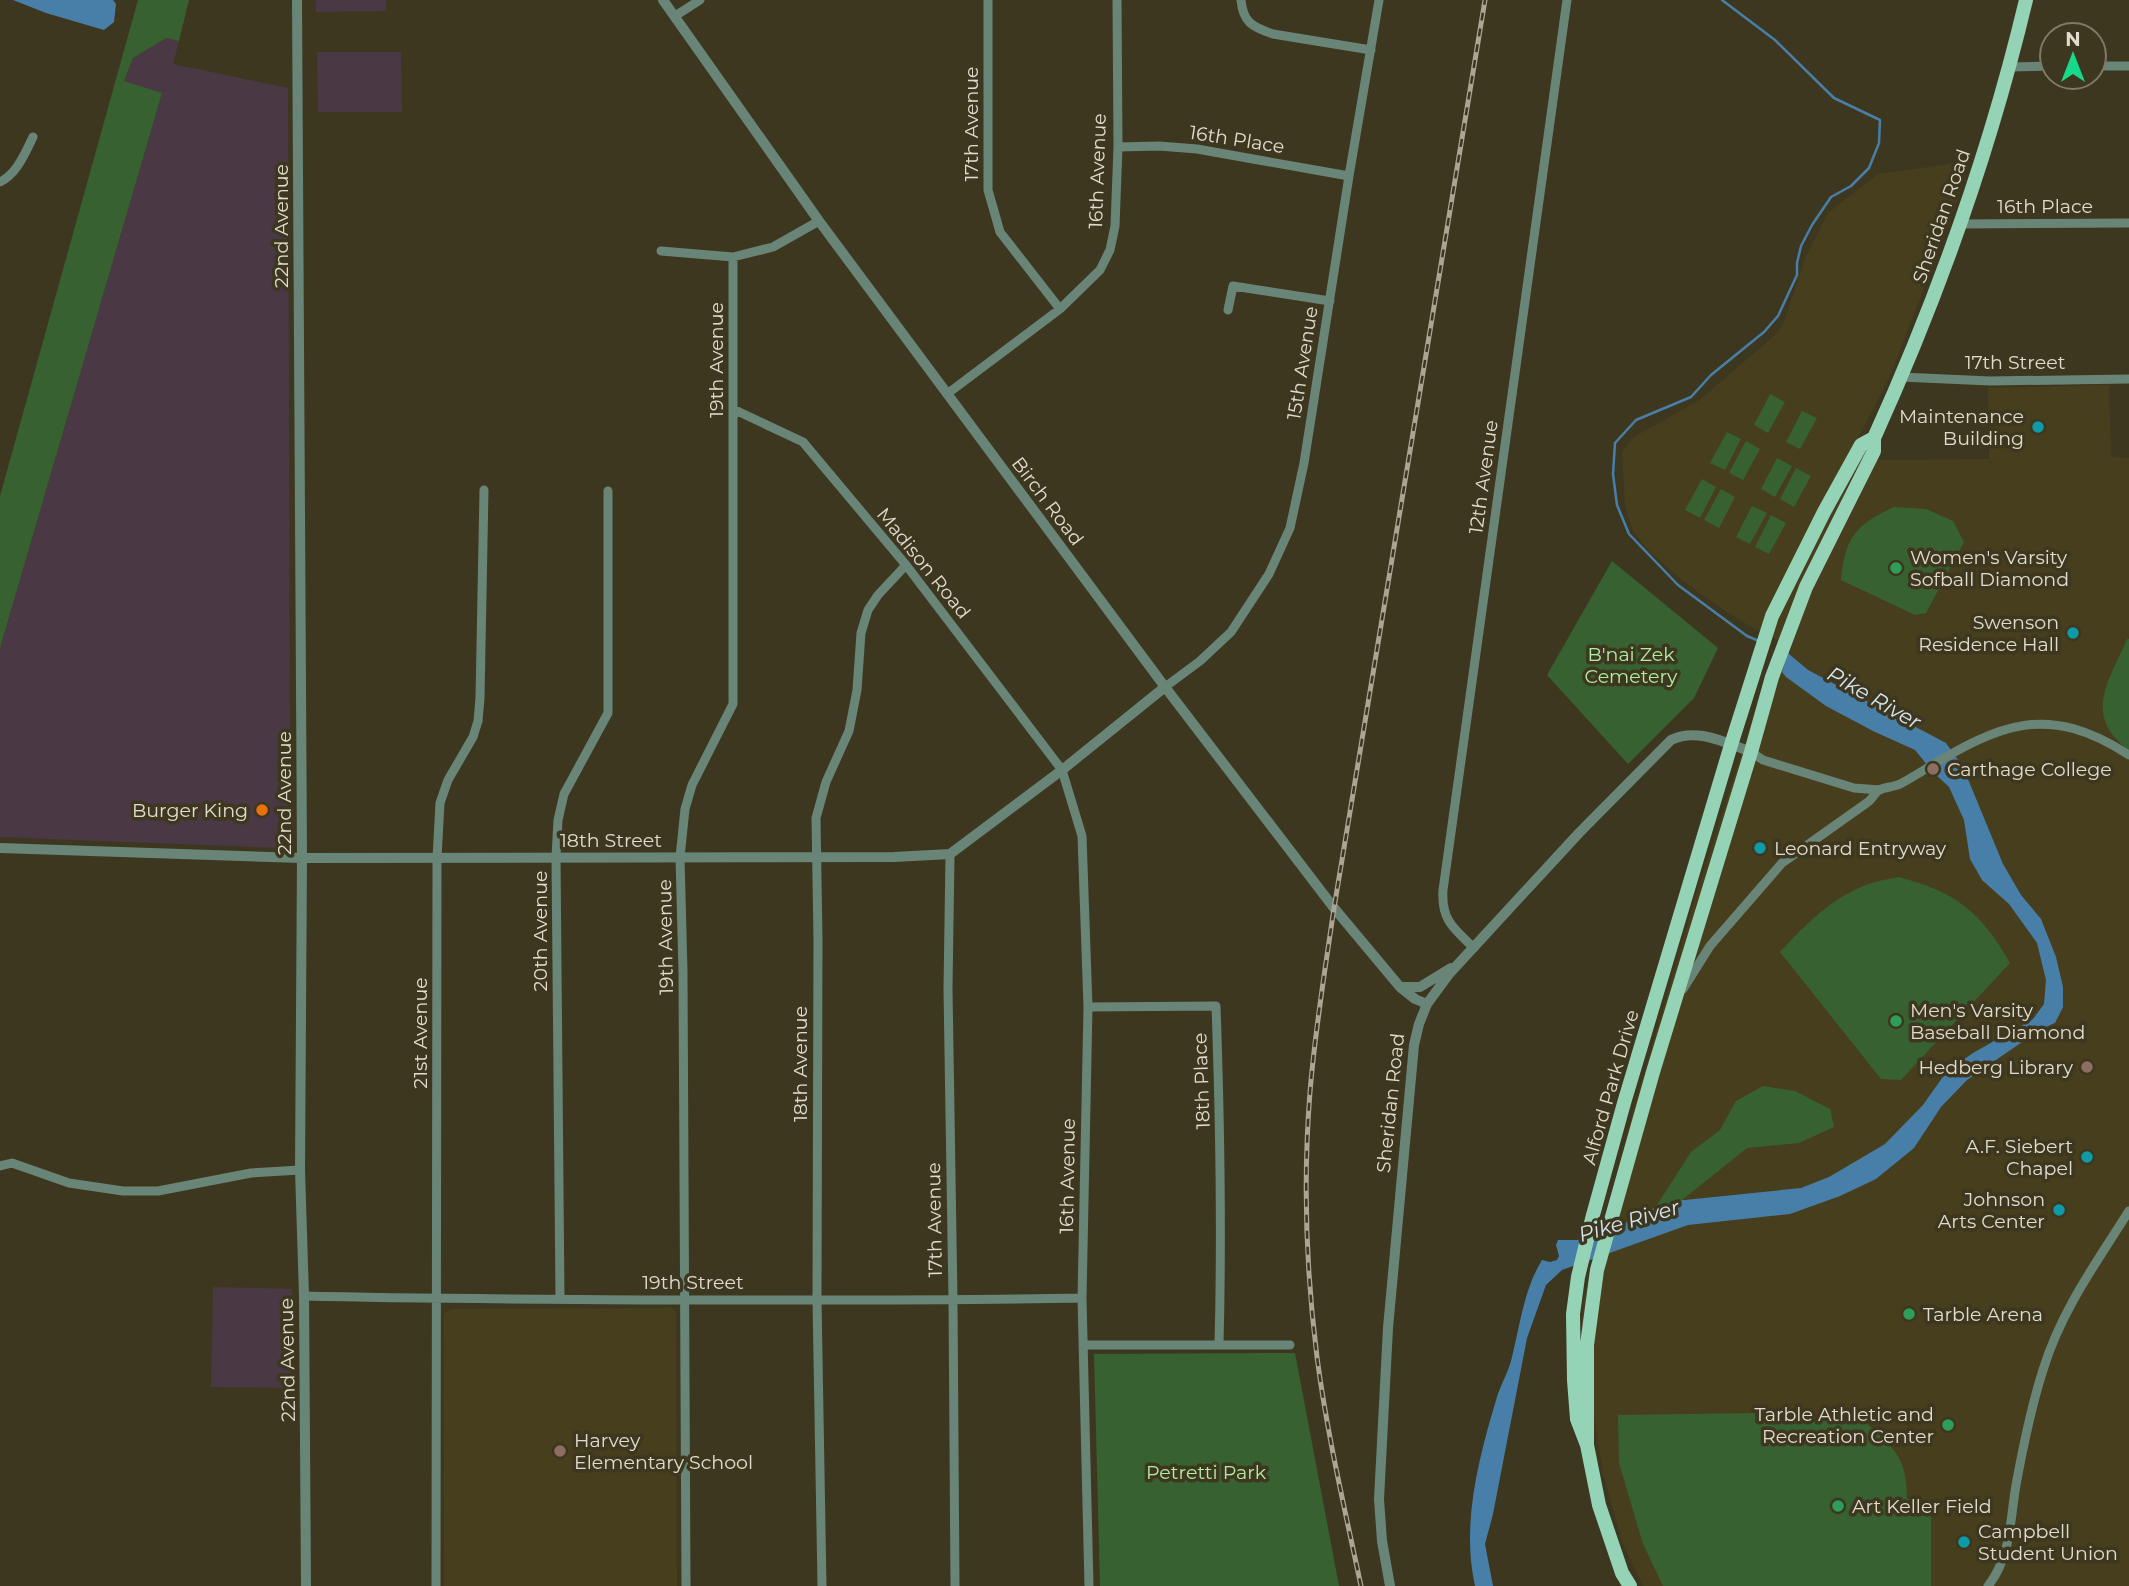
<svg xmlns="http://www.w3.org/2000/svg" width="2129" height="1586" font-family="Montserrat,sans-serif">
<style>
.commercial{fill:#4a3944}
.built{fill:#473e1e}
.green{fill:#376131}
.water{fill:#487fa9}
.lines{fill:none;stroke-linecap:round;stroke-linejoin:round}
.stream{stroke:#487fa9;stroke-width:2.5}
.minor{stroke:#688577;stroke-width:9}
.tertiary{stroke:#688577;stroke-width:10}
.primary{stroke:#95d3b7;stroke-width:14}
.rail-casing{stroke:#aba694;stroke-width:5}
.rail{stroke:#3e371f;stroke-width:2.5;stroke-dasharray:8;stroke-linecap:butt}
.culture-dot{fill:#0f9aa8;stroke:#3e371f;stroke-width:2.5}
.leisure-dot{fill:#2e9e5b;stroke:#3e371f;stroke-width:2.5}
.education-dot{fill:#8d6e63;stroke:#3e371f;stroke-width:2.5}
.food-dot{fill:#e8710a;stroke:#3e371f;stroke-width:2.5}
.labels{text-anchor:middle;stroke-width:7;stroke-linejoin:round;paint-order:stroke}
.street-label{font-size:19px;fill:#e0dccd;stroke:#3e371f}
.poi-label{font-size:19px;fill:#e0dccd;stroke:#3e371f;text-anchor:start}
.park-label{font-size:19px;fill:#aeeda4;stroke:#3e371f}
.water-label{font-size:21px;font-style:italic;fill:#d5e4f1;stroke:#3e371f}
</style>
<rect width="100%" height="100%" fill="#3e371f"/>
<path class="commercial" d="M 316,0 L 386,0 L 386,11 L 316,12 Z
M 166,38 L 179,41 L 173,64 L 288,88 L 290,745 L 288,838 L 283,847 L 280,848 L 0,837 L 0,648 L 162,93 L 124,82 L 133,58 Z
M 317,52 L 401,52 L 402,112 L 318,112 Z
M 213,1287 L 292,1289 L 292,1388 L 211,1387 Z"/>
<path class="built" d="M 1970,161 L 1953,214 L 1890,376 L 1856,442 L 1875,460 L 1989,459 L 1988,388 L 2109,385 L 2111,457 L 2129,458 L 2129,1586 L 1643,1586 L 1622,1542 L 1603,1473 L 1581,1336 L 1584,1298 L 1634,1108 L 1695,898 L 1778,640 L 1753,628 L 1721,608 L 1683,581 L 1649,551 L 1633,531 L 1625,506 L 1622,452 L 1634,437 L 1701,399 L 1775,335 L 1783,324 L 1806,256 L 1828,213 L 1878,174 Z
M 672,1308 L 675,1310 L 676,1315 L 677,1586 L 444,1586 L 444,1316 L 445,1312 L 454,1309 Z"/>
<path class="green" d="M 138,0 L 189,0 L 179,41 L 166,38 L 133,58 L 124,81 L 162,93 L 0,648 L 0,496 Z
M 1770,394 L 1785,402 L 1768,433 L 1754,425 Z
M 1802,411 L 1817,418 L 1800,449 L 1786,442 Z
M 1727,432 L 1741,439 L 1725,470 L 1710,463 Z
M 1746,441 L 1760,449 L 1743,480 L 1729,473 Z
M 1777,458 L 1792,466 L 1775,497 L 1761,489 Z
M 1796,468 L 1811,476 L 1794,507 L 1780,499 Z
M 1702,479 L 1716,487 L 1700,518 L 1685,510 Z
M 1721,489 L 1735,497 L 1719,528 L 1704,520 Z
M 1752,506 L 1767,513 L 1750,544 L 1736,537 Z
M 1894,507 L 1926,509 L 1953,521 L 1964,542 L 1926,613 L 1915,615 L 1841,580 C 1845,538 1855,525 1894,507 Z
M 1771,515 L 1786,523 L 1769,554 L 1755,547 Z
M 1612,561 L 1718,648 L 1694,698 L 1628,764 L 1547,675 Z
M 2127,639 L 2129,639 L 2129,750 C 2082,716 2109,681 2127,639 Z
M 1899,877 C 1956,892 1981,912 2010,963 L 1901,1080 L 1881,1079 L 1780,952 C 1806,924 1834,895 1872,883 C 1880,880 1890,879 1899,877 Z
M 1763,1086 L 1795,1091 L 1830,1109 L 1834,1127 L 1799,1143 L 1747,1148 L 1682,1200 L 1655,1208 L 1691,1152 L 1720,1130 L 1736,1101 Z
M 1295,1353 L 1339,1586 L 1100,1586 L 1094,1354 Z
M 1755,1413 L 1755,1423 L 1863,1420 C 1893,1448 1907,1455 1907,1499 L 1917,1499 L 1931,1513 L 1931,1586 L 1663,1586 L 1643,1544 L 1619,1463 L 1618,1415 Z"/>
<path class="water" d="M 13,0 L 113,0 L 116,4 L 114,22 L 104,30 L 46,13 Z
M 1788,653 L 1808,670 L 1946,743 L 1963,767 L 2003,864 L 2021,895 L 2041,919 L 2056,957 L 2063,987 L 2063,1007 L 2055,1023 L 2041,1029 L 1967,1080 L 1941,1107 L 1914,1148 L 1876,1179 L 1840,1196 L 1790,1214 L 1688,1225 L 1562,1270 L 1546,1285 L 1527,1338 L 1493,1514 L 1485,1544 L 1493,1586 L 1475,1586 C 1461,1523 1479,1457 1497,1397 C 1501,1384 1509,1371 1512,1357 C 1520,1325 1524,1289 1542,1260 L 1550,1262 L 1557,1260 L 1559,1256 L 1556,1245 L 1558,1240 L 1577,1240 L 1616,1229 L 1643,1212 L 1675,1201 L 1801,1188 L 1829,1177 L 1885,1144 L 1923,1105 L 1947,1071 L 1973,1053 L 2033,1019 L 2044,1004 L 2046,980 L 2037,943 L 2009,904 L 1982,880 L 1970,859 L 1964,820 L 1949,787 L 1932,771 L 1915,750 L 1873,731 L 1826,706 L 1786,677 L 1782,672 Z"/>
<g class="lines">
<path class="stream" d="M 1722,0 L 1775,40 L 1834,98 L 1880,120 L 1879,143 L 1869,168 L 1851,186 L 1831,197 L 1812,225 L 1801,246 L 1797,263 L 1797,275 L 1778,316 L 1764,332 L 1711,375 L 1691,397 L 1636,420 L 1615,443 L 1613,474 L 1617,505 L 1629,534 L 1678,585 L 1747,636 L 1759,641"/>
<path class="minor" d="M 988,0 L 988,190 L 1000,232 L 1060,309
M 1241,0 C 1243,22 1252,27 1273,34 L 1371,50
M 675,16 L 700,0
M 2094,66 L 2129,66
M 2010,67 L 2052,66
M 1118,147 L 1159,146 L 1197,149 L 1349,176
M 0,182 C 17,174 25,153 33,137
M 1961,224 L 2129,223
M 661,251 L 733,257 L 773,247 L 819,221
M 1228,310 L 1233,286 L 1330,301
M 1901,377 L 1990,381 L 2129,379
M 947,394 L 1060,309 L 1100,270 L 1110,250 L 1115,226 L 1118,147 L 1117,0
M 733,409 L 803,442 L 906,565 L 1062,770 L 1082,836 L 1088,1007 L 1082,1298 L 1089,1586
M 1165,687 L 1200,661 L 1231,632 L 1269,574 L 1290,528 L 1304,463 L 1349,176 L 1379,0
M 1751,752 L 1763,760 L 1854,788 L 1880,790
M 950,854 L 948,989 L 953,1300 L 955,1586
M 1474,948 C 1454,929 1441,920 1443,890 L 1567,0
M 1683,989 L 1710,946 L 1782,863 L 1868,802 C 1872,799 1875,793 1879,790 C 1885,787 1894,787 1900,784 C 1908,780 1916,775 1924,770 C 2000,724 2047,702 2129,755
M 1088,1007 L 1216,1006 C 1220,1119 1222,1231 1219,1344
M 0,1166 L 12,1163 L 69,1183 L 123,1191 L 158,1191 L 251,1173 L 300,1170
M 304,1296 C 426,1299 547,1299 669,1300 C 807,1300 945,1301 1082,1298
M 560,1299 L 556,857 L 558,820 L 564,794 L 608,713 L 608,491
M 1083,1345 L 1290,1345
M 436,1586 L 437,858 L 440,803 L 448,780 L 473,737 L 478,721 L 480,698 L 484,490
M 686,1586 L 683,972 L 680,857 L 685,809 L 692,785 L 733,704 L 733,257
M 822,1586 L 817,1300 L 818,940 L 816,818 L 826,782 L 849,731 L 857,690 L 861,633 L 868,610 L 878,595 L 906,565
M 1988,1586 C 2011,1557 2010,1520 2016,1485 C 2023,1447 2031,1407 2043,1370 C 2061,1311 2096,1263 2129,1211"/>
<path class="tertiary" d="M 297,0 L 302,858 L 300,1170 L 304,1296 L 306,1586
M 663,0 L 819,221 L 1165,687 L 1334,908 L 1400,987 L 1415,999 L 1427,1004
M 0,848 L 302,858 L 894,857 L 950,854 L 1062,770 L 1165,687
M 1400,987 L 1420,987 L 1451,968
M 1390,1586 L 1382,1541 L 1379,1499 L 1388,1328 L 1414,1045 L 1419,1024 L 1427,1004 L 1449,974 L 1579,833 L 1671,740 C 1697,727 1726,743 1751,752"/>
<path class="primary" d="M 1587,1445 L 1587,1345 L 1597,1270 L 1653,1072 L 1751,752 L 1772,677 L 1806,587 L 1874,451 L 1874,438 C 1938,297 1990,151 2026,0
M 1630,1586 L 1622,1573 L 1599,1505 L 1587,1445 L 1577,1419 L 1574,1380 L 1573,1314 L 1578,1277 L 1593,1215 L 1624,1103 L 1731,745 L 1772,616 L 1824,512 L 1861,445 L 1874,438"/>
<g class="rail-casing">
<path id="rail" d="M 1361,1586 C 1345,1510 1327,1434 1317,1357 C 1306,1270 1303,1180 1310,1092 C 1315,1030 1325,970 1334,908 L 1485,0"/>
</g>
<use href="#rail" class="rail"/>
</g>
<g class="culture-dot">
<circle cx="2038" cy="427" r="7"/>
<circle cx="2073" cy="633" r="7"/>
<circle cx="1760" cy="848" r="7"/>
<circle cx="2087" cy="1157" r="7"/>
<circle cx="2059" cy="1210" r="7"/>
<circle cx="1964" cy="1542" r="7"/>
</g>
<g class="leisure-dot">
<circle cx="1896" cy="568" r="7"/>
<circle cx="1896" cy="1021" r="7"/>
<circle cx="1909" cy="1314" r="7"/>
<circle cx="1948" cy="1425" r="7"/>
<circle cx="1838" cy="1506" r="7"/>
</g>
<g class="education-dot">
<circle cx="1933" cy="769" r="7"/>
<circle cx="2087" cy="1067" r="7"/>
<circle cx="560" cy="1451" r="7"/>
</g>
<circle class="food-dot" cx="262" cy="810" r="7"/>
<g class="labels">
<g class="street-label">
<text transform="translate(971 124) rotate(-90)" y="7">17th Avenue</text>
<text transform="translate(1237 139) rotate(9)" y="7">16th Place</text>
<text transform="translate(1097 171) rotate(-88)" y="7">16th Avenue</text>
<text x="2045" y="213">16th Place</text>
<text transform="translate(1941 216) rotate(-71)" y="7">Sheridan Road</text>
<text transform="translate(281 226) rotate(-90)" y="7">22nd Avenue</text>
<text transform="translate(716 360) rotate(-90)" y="7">19th Avenue</text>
<text x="2015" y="369">17th Street</text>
<text transform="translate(1302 363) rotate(-81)" y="7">15th Avenue</text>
<text transform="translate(1483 477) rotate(-82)" y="7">12th Avenue</text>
<text transform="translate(1048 501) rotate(53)" y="7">Birch Road</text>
<text transform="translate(924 563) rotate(51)" y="7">Madison Road</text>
<text transform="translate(284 793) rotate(-90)" y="7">22nd Avenue</text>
<text x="611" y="847">18th Street</text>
<text transform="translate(540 931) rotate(-90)" y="7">20th Avenue</text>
<text transform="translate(665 937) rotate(-91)" y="7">19th Avenue</text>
<text transform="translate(420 1033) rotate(-90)" y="7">21st Avenue</text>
<text transform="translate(800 1064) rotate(-90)" y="7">18th Avenue</text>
<text transform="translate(1201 1081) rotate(-92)" y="7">18th Place</text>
<text transform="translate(1610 1087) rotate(-74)" y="7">Alford Park Drive</text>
<text transform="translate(1390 1103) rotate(-84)" y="7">Sheridan Road</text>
<text transform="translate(1067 1176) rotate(-89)" y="7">16th Avenue</text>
<text transform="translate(934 1220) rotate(-91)" y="7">17th Avenue</text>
<text x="693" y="1289">19th Street</text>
<text transform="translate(287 1360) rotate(-91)" y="7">22nd Avenue</text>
</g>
<g class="poi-label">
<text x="2024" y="423" text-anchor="end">Maintenance<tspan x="2024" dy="22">Building</tspan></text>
<text x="1910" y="564">Women's Varsity<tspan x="1910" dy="22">Sofball Diamond</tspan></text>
<text x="2059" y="629" text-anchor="end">Swenson<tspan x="2059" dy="22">Residence Hall</tspan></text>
<text x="1947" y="776">Carthage College</text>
<text x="248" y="817" text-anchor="end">Burger King</text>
<text x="1774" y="855">Leonard Entryway</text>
<text x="1910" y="1017">Men's Varsity<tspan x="1910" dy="22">Baseball Diamond</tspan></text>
<text x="2073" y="1074" text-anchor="end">Hedberg Library</text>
<text x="2073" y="1153" text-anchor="end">A.F. Siebert<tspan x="2073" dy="22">Chapel</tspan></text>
<text x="2045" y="1206" text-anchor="end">Johnson<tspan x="2045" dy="22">Arts Center</tspan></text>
<text x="1923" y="1321">Tarble Arena</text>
<text x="1934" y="1421" text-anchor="end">Tarble Athletic and<tspan x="1934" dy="22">Recreation Center</tspan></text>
<text x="574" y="1447">Harvey<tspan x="574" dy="22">Elementary School</tspan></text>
<text x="1852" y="1513">Art Keller Field</text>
<text x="1978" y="1538">Campbell<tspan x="1978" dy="22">Student Union</tspan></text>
</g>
<g class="park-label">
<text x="1631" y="661">B'nai Zek<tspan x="1631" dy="22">Cemetery</tspan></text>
<text x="1206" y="1479">Petretti Park</text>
</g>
<g class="water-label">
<text transform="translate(1874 698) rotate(30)" y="7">Pike River</text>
<text transform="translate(1629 1221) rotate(-16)" y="7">Pike River</text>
</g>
</g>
<g transform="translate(2073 56)"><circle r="33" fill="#3e371f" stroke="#7f7965" stroke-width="2"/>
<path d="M0-5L12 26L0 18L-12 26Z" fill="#17d989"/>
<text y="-10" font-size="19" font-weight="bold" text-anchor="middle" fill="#e0dccd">N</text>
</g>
</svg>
